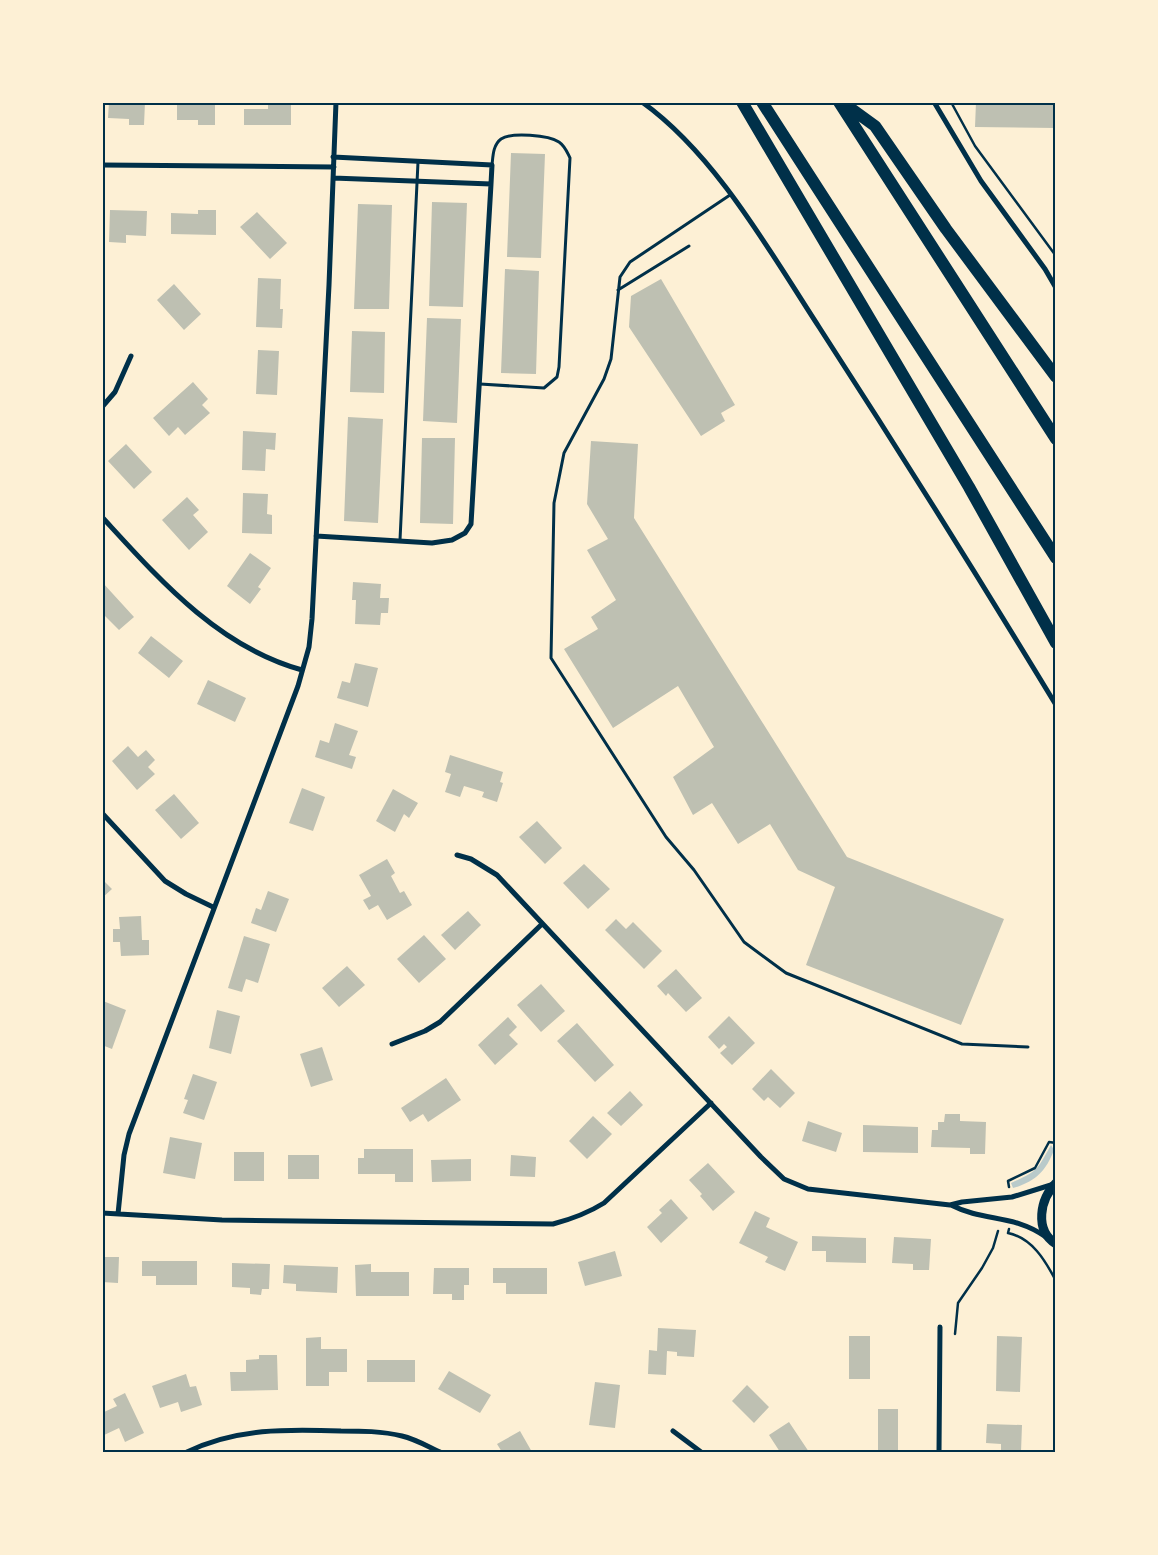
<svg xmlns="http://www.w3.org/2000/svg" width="1158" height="1555" font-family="'IBM Plex Sans',sans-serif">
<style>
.green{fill:#b9caca}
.building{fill:#bec0b2}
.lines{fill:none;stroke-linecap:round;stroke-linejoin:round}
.path{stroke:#003049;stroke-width:2.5}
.service{stroke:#003049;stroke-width:3}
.minor{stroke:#003049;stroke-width:5}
.tertiary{stroke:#003049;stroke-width:9}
.motorway{stroke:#003049;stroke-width:12}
.neatline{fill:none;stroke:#003049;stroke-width:2}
</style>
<rect width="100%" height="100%" fill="#fdf0d5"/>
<path class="green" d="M 1051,1145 L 1054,1150 C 1046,1171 1035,1182 1013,1188 L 1011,1183 C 1038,1171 1037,1170 1051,1145 Z"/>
<path class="building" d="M 109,102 L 145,102 L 144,125 L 129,125 L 129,119 L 108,118 Z
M 177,102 L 215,102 L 215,125 L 198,125 L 198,120 L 177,120 Z
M 268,102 L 291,102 L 291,125 L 244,125 L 244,109 L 268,109 Z
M 976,102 L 1056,102 L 1056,128 L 975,127 Z
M 511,153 L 545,154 L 541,258 L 507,257 Z
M 432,202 L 467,203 L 463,307 L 429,306 Z
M 358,204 L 392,205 L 389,309 L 354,309 Z
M 110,210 L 147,211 L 146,236 L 126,235 L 126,243 L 109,242 Z
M 198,210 L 216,210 L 216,235 L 171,234 L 171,213 L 198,214 Z
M 257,212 L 287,243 L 270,259 L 240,227 Z
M 505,269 L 539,271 L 536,374 L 501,373 Z
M 258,278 L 281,279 L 280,309 L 283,309 L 282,328 L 256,327 Z
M 661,279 L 735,405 L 721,413 L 725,421 L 701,436 L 629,327 L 631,296 Z
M 174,284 L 201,314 L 184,330 L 157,300 Z
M 427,318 L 461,319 L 457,423 L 423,421 Z
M 352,331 L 385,332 L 384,393 L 350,392 Z
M 258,350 L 279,351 L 277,395 L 256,394 Z
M 193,382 L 208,399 L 202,405 L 210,413 L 185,435 L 178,427 L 169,436 L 153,418 Z
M 348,417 L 383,419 L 378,523 L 344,521 Z
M 243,431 L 276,433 L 275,450 L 266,449 L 265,471 L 242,470 Z
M 422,438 L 455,438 L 453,524 L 420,523 Z
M 591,441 L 638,444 L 634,518 L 847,857 L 1004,919 L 961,1025 L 806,965 L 835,887 L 798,870 L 770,824 L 738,844 L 712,803 L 693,815 L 673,777 L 714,747 L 678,686 L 613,728 L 564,649 L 598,629 L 591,617 L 616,600 L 587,550 L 608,539 L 587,504 Z
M 126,444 L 152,472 L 134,489 L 108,461 Z
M 243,493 L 268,494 L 267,514 L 272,515 L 272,534 L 242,533 Z
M 187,497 L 199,510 L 193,515 L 208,532 L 189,550 L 162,520 Z
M 250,553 L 271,568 L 258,587 L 261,589 L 250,604 L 227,586 Z
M 102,582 L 134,617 L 119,630 L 102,613 Z
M 353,582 L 381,584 L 380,598 L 389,598 L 388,613 L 381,613 L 380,625 L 355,624 L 356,600 L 352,600 Z
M 151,636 L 183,661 L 169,678 L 138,653 Z
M 355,663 L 378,668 L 368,707 L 337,698 L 342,681 L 350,683 Z
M 208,680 L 246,698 L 235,722 L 197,704 Z
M 335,723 L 358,731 L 349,755 L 356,757 L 352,769 L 315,757 L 320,740 L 329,743 Z
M 128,746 L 138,757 L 146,750 L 155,760 L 148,767 L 155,774 L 137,790 L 112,761 Z
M 450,755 L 503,772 L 500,782 L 503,783 L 497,802 L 482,797 L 484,792 L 464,786 L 460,797 L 445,792 L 451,774 L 445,772 Z
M 302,788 L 325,797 L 313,831 L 289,823 Z
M 393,789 L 418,803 L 409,818 L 404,814 L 395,832 L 376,821 Z
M 174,794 L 199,823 L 181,839 L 155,810 Z
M 537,821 L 562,848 L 545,864 L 519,837 Z
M 387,859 L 395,873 L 391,876 L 400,893 L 404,891 L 412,905 L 387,920 L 378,905 L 369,910 L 363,900 L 371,896 L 359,875 Z
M 584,864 L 610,889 L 588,909 L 563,883 Z
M 102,879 L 112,889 L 102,898 Z
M 268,891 L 289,899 L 276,932 L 251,923 L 256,908 L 261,910 Z
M 468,911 L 481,925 L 455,950 L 441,935 Z
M 141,916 L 142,940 L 149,940 L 149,955 L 121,956 L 120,942 L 113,942 L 113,929 L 120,929 L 119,917 Z
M 616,919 L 626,929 L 633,922 L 662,951 L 644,969 L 605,930 Z
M 424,935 L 446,959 L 419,983 L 397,959 Z
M 244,936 L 270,944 L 258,983 L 246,979 L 242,992 L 228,988 Z
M 347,966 L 365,985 L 339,1007 L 322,988 Z
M 676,969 L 702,998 L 686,1012 L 668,993 L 666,996 L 657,986 Z
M 541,984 L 565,1011 L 541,1032 L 517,1005 Z
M 103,1001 L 126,1010 L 112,1049 L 102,1045 Z
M 217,1010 L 240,1016 L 231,1054 L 209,1048 Z
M 729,1016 L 755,1043 L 732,1065 L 720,1053 L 727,1047 L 724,1044 L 719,1049 L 708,1037 Z
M 508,1017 L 517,1027 L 509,1035 L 518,1044 L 495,1065 L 478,1045 Z
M 577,1023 L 614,1065 L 595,1082 L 557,1041 Z
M 322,1047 L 333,1080 L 311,1087 L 300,1054 Z
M 771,1069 L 795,1093 L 780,1108 L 768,1097 L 764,1101 L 752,1089 Z
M 193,1074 L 217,1082 L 204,1120 L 183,1113 L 188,1100 L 184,1099 Z
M 446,1078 L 461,1100 L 428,1122 L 423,1114 L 410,1122 L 401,1108 Z
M 630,1091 L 643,1105 L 621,1126 L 607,1113 Z
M 945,1114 L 960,1114 L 960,1121 L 986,1122 L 985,1154 L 970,1154 L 970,1148 L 931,1147 L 932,1130 L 938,1130 L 938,1122 L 944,1122 Z
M 593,1116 L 612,1134 L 587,1159 L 569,1141 Z
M 808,1121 L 842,1133 L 836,1152 L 802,1141 Z
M 863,1125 L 918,1127 L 918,1153 L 863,1152 Z
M 170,1137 L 202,1143 L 195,1179 L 163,1173 Z
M 364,1149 L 413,1149 L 413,1182 L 395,1182 L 395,1174 L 358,1174 L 358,1158 L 364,1158 Z
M 234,1152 L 264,1152 L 264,1181 L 234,1181 Z
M 288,1155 L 319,1155 L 319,1179 L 288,1179 Z
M 511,1155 L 536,1157 L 535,1177 L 510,1176 Z
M 471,1159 L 471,1181 L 432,1182 L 431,1160 Z
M 708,1163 L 735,1192 L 713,1211 L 700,1196 L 702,1194 L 689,1180 Z
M 671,1199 L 688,1218 L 661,1243 L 647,1227 L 662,1213 L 659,1210 Z
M 755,1211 L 770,1218 L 766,1227 L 798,1242 L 785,1271 L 765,1262 L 768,1257 L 739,1243 Z
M 812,1236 L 866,1238 L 866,1263 L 826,1262 L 826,1251 L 812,1251 Z
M 894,1237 L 931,1239 L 929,1270 L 913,1270 L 913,1264 L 892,1263 Z
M 615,1251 L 622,1276 L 585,1286 L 578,1262 Z
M 105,1257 L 119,1257 L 118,1283 L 102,1282 L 102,1259 L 105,1259 Z
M 142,1261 L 197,1261 L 197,1285 L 156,1285 L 156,1276 L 142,1276 Z
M 232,1263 L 270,1264 L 269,1289 L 262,1289 L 261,1295 L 250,1294 L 250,1288 L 232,1287 Z
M 371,1264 L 371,1272 L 409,1272 L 409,1296 L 356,1296 L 355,1265 Z
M 284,1265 L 338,1267 L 337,1293 L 296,1291 L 296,1284 L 283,1283 Z
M 434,1268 L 469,1268 L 469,1285 L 464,1285 L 464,1300 L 452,1300 L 452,1294 L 433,1294 Z
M 493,1268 L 547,1268 L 547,1294 L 506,1294 L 506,1283 L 493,1283 Z
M 658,1328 L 696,1330 L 694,1357 L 677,1356 L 677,1352 L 667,1351 L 666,1375 L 648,1374 L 649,1350 L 657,1351 Z
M 849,1336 L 870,1336 L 870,1379 L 849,1379 Z
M 997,1336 L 1022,1337 L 1020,1392 L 996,1391 Z
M 321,1337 L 321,1349 L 347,1349 L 347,1372 L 329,1372 L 329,1386 L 306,1386 L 306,1338 Z
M 259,1355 L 277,1355 L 278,1390 L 231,1391 L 230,1372 L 246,1372 L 246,1360 L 259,1359 Z
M 367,1360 L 415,1360 L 415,1382 L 367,1382 Z
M 449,1371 L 491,1395 L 480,1413 L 438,1389 Z
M 186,1374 L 190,1387 L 196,1386 L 202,1405 L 181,1412 L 178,1402 L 160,1408 L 152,1386 Z
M 595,1382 L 620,1385 L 615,1428 L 589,1425 Z
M 747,1385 L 769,1407 L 754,1423 L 732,1401 Z
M 125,1393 L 144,1433 L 125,1442 L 119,1428 L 102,1436 L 102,1413 L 117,1406 L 113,1399 Z
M 878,1409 L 898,1409 L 898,1452 L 878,1452 Z
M 789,1422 L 809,1452 L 780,1452 L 769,1435 Z
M 987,1424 L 1022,1425 L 1021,1452 L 1001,1452 L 1001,1444 L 986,1443 Z
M 520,1431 L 532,1452 L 502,1452 L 497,1444 Z"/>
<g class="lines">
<path class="path" d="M 951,102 L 975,146 L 1056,256
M 1009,1187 L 1008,1181 L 1035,1168 L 1049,1142 L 1056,1143
M 1009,1229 L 1008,1233 C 1032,1238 1045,1260 1056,1281
M 955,1334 L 958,1303 L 982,1268 L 993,1248 L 998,1231"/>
<path class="service" d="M 730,195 L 630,262 L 620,277 L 611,359 L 604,379 L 564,453 L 554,503 L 551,658 L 666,837 L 694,870 L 744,942 L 786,973 L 962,1044 L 1028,1047
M 618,290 L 689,246
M 480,384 L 544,388 L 557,377 L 559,367 L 570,158 C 567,152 565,146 559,142 C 549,135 511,132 501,139 C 493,145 493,156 492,165
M 400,540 L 418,162"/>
<path class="minor" d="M 642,102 C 716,155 770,252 819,327 C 900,452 979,578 1056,705
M 934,102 L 981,181 L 1045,269 L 1056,288
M 102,165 L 334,167
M 333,178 L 491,184
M 102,407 L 115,392 L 131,356
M 102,517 C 159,579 218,647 302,670
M 316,536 L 432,543 L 452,540 L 465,533 L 471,524 L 491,184 L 492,165 L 333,157
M 102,813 L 165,881 L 186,894 L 213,907
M 457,855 L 471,859 L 497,875 L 761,1157 L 784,1179 L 808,1189 L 950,1205 L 962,1202 L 1012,1197 L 1054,1184
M 392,1044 L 425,1031 L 440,1022 L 542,924
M 951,1205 C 984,1222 1014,1214 1046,1237
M 102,1213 L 222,1220 L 553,1224 C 572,1219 588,1213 604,1203 L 711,1103
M 118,1214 L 124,1155 L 129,1134 L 298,686 L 309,647 L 312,619 L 329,285 L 336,102
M 673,1431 L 701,1452
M 187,1452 C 235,1428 288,1429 341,1431 C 361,1431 382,1431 402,1436 C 415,1439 427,1446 440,1452
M 939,1452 L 940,1327"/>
<path class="tertiary" d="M 1056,1183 C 1040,1199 1034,1230 1056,1244"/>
<path class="motorway" d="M 742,102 L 969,487 L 1056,643
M 762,102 L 1056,558
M 839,102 L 1056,439
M 842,102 L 875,126 L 946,229 L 1056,377"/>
</g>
<rect width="1158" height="1555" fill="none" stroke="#fdf0d5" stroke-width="208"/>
<rect x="104" y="104" width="950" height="1347" class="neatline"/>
</svg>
